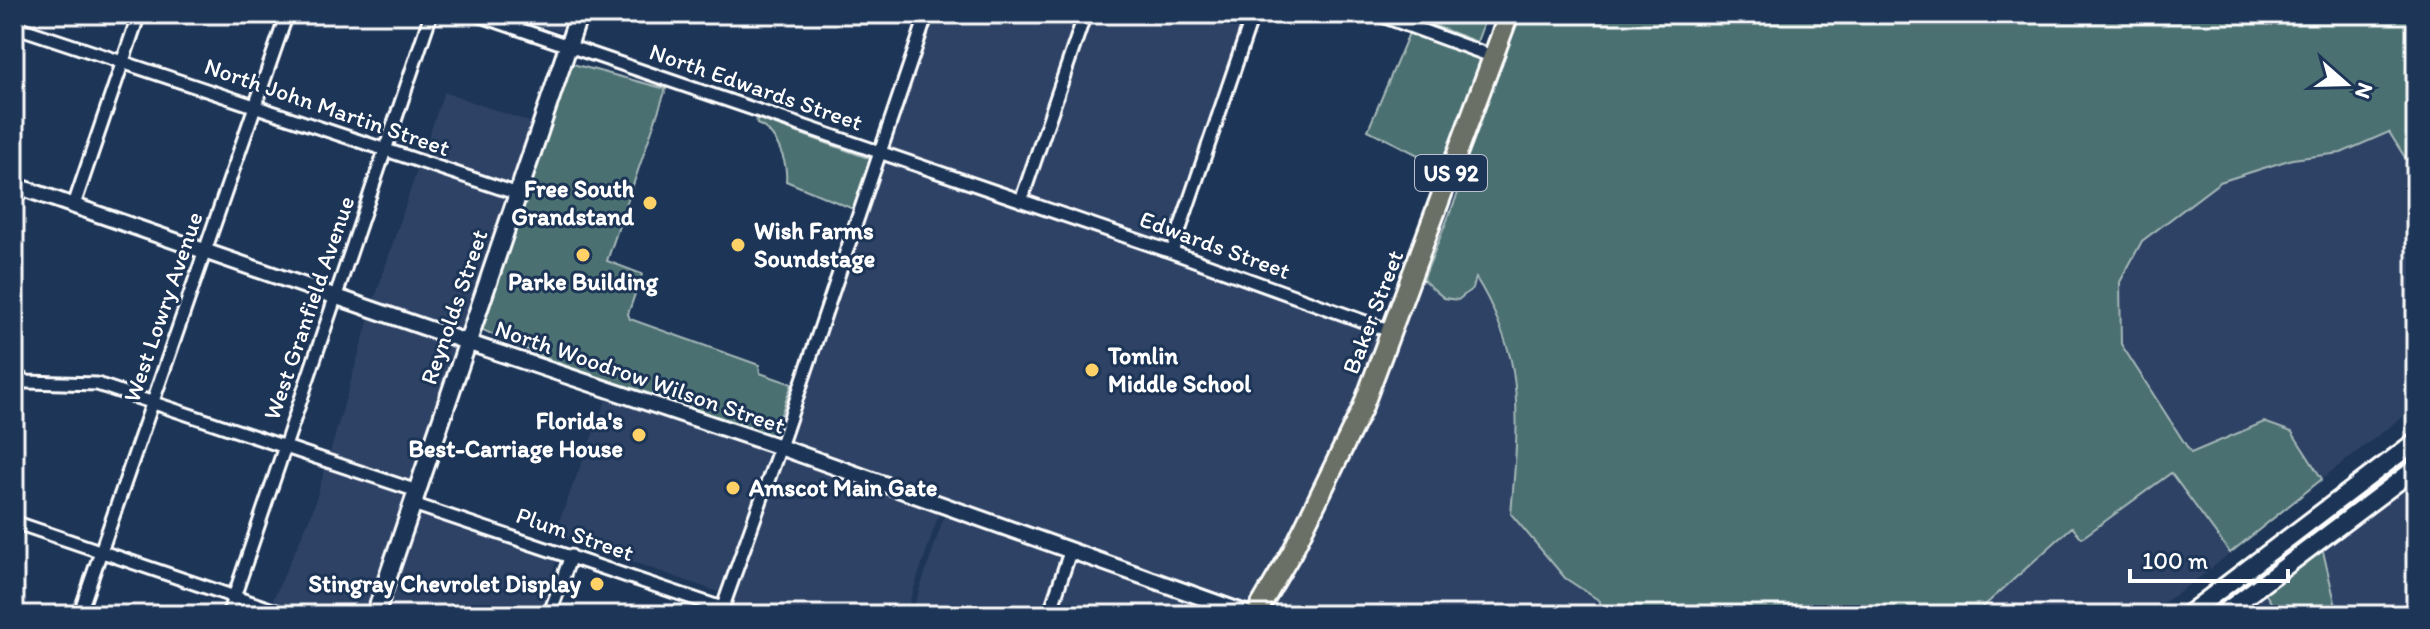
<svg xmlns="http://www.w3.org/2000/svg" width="2430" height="629" font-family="Itim,sans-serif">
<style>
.built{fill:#2d4265}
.green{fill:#4c7072;stroke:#a6b8b8;stroke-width:2}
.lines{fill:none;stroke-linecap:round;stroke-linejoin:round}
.minor-casing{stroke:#fff;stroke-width:17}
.tertiary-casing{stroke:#fff;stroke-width:20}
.secondary-casing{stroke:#fff;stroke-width:22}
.primary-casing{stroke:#fff;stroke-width:24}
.minor{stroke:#1d3557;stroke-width:11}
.tertiary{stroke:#1d3557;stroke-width:14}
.secondary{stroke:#1d3557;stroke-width:16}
.primary{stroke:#6b7065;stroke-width:18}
.poi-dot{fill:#ffd166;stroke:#1d3557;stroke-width:3}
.labels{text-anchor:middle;stroke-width:6;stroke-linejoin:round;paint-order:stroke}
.shield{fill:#1d3557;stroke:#bbc2cd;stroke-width:2}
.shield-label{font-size:22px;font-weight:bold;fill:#fff}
.street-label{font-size:24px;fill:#fff;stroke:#1d3557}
.poi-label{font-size:24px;font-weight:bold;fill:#fff;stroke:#1d3557;text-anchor:end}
</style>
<rect width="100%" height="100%" fill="#1d3557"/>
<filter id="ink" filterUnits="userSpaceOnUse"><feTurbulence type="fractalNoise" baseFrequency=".0125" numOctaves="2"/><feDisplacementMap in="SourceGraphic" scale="16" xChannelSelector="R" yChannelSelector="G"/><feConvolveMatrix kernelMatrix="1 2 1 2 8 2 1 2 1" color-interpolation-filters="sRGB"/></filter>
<g filter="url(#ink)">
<path class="built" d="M 501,14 L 570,14 L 563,33 Z
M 933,14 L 1079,14 L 1017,194 L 888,151 Z
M 1092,14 L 1246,14 L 1168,245 L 1029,198 Z
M 444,92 L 535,124 L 514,187 L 422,156 Z
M 2389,132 L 2406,159 L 2416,152 L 2416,406 L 2322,479 L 2292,432 L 2265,422 L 2191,454 L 2121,344 L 2120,282 L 2142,241 L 2220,182 L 2292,159 L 2342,153 Z
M 881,154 L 1393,332 L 1255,615 L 1071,553 L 1049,615 L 911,615 L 947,508 L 781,447 Z
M 418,167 L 510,197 L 463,335 L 373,304 Z
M 1476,278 L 1489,299 L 1513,369 L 1516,454 L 1511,514 L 1565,578 L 1600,601 L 1601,615 L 1263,613 L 1411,300 L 1423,280 L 1444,298 Z
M 370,315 L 459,345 L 413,484 L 329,456 Z
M 608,395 L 773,451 L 721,593 L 554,534 Z
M 784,455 L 940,511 L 905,615 L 726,615 Z
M 326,466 L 409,494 L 369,615 L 306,615 L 271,604 L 311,515 Z
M 2171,473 L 2230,553 L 2206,573 L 2146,615 L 1974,615 L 2073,527 L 2083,538 Z
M 2416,476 L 2416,615 L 2338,615 L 2322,547 Z
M 418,508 L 557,557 L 540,615 L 382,615 Z
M 1074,560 L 1234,615 L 1055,615 Z
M 2265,593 L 2279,615 L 2236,615 Z"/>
<path class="green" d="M 1404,14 L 1487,14 L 1477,42 Z
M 1516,14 L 2416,14 L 2416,152 L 2406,159 L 2389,132 L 2341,153 L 2292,159 L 2220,182 L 2142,241 L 2120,282 L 2121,344 L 2191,453 L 2264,422 L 2292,432 L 2322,479 L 2230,553 L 2171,473 L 2082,538 L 2072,527 L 1974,615 L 1601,615 L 1600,601 L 1565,578 L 1511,514 C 1515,469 1520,415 1513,371 C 1509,344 1491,301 1476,278 L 1473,288 L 1458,300 L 1444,298 L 1423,280 L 1464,178 L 1459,168 Z
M 1409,33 L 1486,60 L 1447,159 L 1434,163 L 1368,130 Z
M 569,63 L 666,89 L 607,261 L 642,274 L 628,314 L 630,319 L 759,365 L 760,373 L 792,384 L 772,439 L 596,380 L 478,328 Z
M 756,118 L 871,159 L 853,209 L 786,181 C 788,162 776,131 757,124 Z
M 2322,547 L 2338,615 L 2279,615 L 2265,593 Z"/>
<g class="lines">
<g class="minor-casing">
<path id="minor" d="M 475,14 L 1172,252 L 1393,332
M 1377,14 L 1494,57
M 14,26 L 518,194
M 1021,201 L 1085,14
M 74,205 L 139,14
M 1172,252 L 1253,14
M 14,375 L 27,382 L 97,384 L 417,491
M 413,504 L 722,608
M 14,522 L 288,615
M 79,615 L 287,14
M 228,615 L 431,14
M 549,615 L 571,556
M 720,615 L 780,447 L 927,14
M 1049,615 L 1070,552"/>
</g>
<g class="tertiary-casing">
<path id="tertiary" d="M 14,185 L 481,347 L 780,447 L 1251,615"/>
</g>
<g class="secondary-casing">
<path id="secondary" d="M 375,615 L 579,14
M 2187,615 L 2416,441
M 2221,615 L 2416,468"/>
</g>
<g class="primary-casing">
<path id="primary" d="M 1255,615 L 1292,552 L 1362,409 L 1509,14"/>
</g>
<use href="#minor" class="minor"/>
<use href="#tertiary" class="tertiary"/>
<use href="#secondary" class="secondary"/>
<use href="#primary" class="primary"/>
</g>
</g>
<g class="poi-dot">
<circle cx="650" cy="203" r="8"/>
<circle cx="738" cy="245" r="8"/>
<circle cx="583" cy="255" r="8"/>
<circle cx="1092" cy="370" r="8"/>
<circle cx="639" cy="435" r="8"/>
<circle cx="733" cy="488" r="8"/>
<circle cx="597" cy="584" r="8"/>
</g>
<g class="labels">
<rect class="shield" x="1415" y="155" width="72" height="36" rx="6"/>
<g class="shield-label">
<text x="1451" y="181">US 92</text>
</g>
<g class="street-label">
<text transform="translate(756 87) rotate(19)" y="8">North Edwards Street</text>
<text transform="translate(327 107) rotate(19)" y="8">North John Martin Street</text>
<text transform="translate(1215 245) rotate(20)" y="8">Edwards Street</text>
<text transform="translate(163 307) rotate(-71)" y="8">West Lowry Avenue</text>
<text transform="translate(454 307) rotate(-71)" y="8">Reynolds Street</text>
<text transform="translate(309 308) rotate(-71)" y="8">West Granfield Avenue</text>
<text transform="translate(1373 312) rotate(-69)" y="8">Baker Street</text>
<text transform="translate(640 377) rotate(19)" y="8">North Woodrow Wilson Street</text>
<text transform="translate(575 534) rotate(19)" y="8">Plum Street</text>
</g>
<g class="poi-label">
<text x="634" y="197">Free South<tspan x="634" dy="28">Grandstand</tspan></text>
<text x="754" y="239" text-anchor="start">Wish Farms<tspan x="754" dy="28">Soundstage</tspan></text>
<text x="583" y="290" text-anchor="middle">Parke Building</text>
<text x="1108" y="364" text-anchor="start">Tomlin<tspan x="1108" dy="28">Middle School</tspan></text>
<text x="623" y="429">Florida's<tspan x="623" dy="28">Best-Carriage House</tspan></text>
<text x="749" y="496" text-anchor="start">Amscot Main Gate</text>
<text x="581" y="592">Stingray Chevrolet Display</text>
</g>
</g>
<rect width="2430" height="629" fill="none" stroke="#1d3557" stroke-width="48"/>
<rect x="24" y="24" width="2382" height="581" fill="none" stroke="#fff" stroke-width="3" filter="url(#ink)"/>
<g transform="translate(2346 84) rotate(110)" stroke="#1d3557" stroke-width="6" paint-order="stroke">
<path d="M0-6L14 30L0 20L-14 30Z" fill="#ffffff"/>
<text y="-12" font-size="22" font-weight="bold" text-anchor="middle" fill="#ffffff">N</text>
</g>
<path d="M2130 569v12h158v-12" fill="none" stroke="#ffffff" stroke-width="4"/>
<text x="2142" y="569" font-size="24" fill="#ffffff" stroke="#1d3557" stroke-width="6" paint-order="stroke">100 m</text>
</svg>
